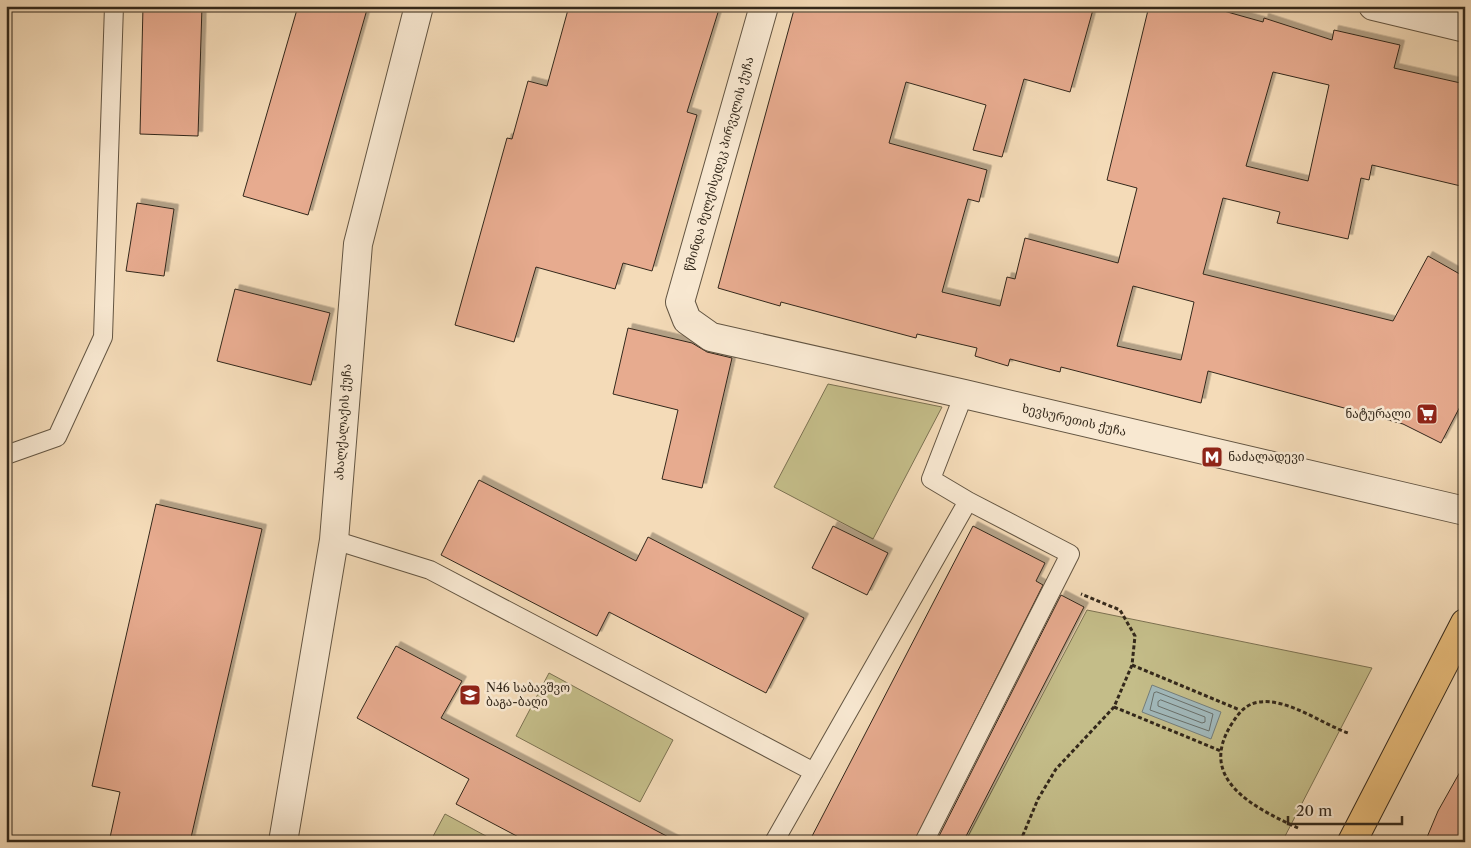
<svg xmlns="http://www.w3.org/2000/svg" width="1471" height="848" font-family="'Libre Caslon Text','Noto Serif Georgian',serif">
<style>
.green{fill:#c4bd89;stroke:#7c7252}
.water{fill:#a1b8ba;stroke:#757e7a}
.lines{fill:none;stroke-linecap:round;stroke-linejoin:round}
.shore{stroke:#6a706a;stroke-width:1}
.building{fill:#e7ab8f;stroke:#33281b;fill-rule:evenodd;filter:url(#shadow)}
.lane-casing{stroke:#635542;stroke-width:20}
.street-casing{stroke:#635542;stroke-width:30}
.primary-casing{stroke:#33281b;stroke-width:30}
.path{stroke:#33281b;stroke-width:3;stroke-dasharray:4 2.5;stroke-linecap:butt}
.lane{stroke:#f8e8d1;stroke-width:18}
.street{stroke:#f8e8d1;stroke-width:28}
.primary{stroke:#eabe7c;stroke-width:28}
.labels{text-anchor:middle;stroke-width:5;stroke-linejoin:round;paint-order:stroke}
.street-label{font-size:12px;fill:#33281b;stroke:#f8e8d1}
.poi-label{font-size:12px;fill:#33281b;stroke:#f8e8d1;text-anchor:start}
</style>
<defs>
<filter id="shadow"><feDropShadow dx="4.5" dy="-4.5" stdDeviation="0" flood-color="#0004"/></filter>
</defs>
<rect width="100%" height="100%" fill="#f4dbb8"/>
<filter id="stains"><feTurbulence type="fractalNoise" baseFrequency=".004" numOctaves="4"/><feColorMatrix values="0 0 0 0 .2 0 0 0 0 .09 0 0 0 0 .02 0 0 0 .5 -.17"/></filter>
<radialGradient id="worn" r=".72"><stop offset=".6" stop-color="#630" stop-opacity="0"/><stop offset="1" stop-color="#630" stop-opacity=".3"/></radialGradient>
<path class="green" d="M 828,384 L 942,407 L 873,539 L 774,487 Z
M 1087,610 L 1372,668 L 1282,842 L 965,842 Z
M 549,673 L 673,740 L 640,802 L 516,736 Z
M 445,814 L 497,842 L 430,842 Z"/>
<path class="water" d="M 1152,685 L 1221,712 L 1211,739 L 1142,712 Z"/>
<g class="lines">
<path class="shore" d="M 1157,692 L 1213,714 L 1209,731 L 1150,710 L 1154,693 Z
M 1161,700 L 1205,717 L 1205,722 L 1202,723 L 1158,706 L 1158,702 Z"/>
</g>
<path class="building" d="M 143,6 L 202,6 L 198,136 L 140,134 Z
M 298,6 L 368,6 L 308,215 L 243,196 Z
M 569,6 L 720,6 L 687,112 L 697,115 L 652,271 L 623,263 L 615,289 L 536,267 L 514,342 L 455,325 L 507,138 L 512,139 L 528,81 L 547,86 Z
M 795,6 L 1094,6 L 1070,92 L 1024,79 L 1002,157 L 973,150 L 986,105 L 906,82 L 889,143 L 987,170 L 979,202 L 968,199 L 942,292 L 1000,306 L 1007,277 L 1015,279 L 1025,238 L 1118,263 L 1137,188 L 1107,180 L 1149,6 L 1206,6 L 1263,22 L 1264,18 L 1332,40 L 1334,30 L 1400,45 L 1394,68 L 1465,84 L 1465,187 L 1372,165 L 1369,180 L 1361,178 L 1348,239 L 1277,223 L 1280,212 L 1223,198 L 1203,274 L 1393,321 L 1428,256 L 1465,277 L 1465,397 L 1441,443 L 1403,424 L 1208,371 L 1201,403 L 1061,367 L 1060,372 L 1010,359 L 1008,366 L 975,356 L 977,348 L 917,334 L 916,338 L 781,302 L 780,306 L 718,288 ZM 1273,72 L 1329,85 L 1308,181 L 1246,166 ZM 1133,286 L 1194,302 L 1181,360 L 1117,346 Z
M 137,203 L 174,209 L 164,276 L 126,271 Z
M 235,289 L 330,313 L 311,385 L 217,361 Z
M 628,328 L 692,343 L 707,352 L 732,358 L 702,488 L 662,479 L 678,410 L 613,394 Z
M 479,480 L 636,561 L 648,537 L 804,618 L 766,693 L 609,612 L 597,636 L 441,555 Z
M 156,504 L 262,529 L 190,842 L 109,842 L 120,792 L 92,786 Z
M 833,526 L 888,553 L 867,595 L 812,568 Z
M 973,526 L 1045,563 L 1036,581 L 1043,585 L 914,842 L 809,842 Z
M 1061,595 L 1084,607 L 963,842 L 936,842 Z
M 396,646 L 462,681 L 441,718 L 678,842 L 528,842 L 456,804 L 469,779 L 357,718 Z
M 1465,763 L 1465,842 L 1425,842 L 1438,811 Z"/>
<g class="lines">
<g class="lane-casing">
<path id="lane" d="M 6,455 L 57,437 L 103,337 L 114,6
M 334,540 L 430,570 L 814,772
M 774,842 L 968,501 L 931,479 L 964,394
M 924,842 L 1070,554 L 968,501"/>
</g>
<g class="street-casing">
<path id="street" d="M 764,6 L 680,302 L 687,320 L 711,337 L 964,394 L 1465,511
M 1373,6 L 1465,28
M 283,842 L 334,540 L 358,244 L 419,6"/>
</g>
<g class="primary-casing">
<path id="primary" d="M 1352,842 L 1465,623"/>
</g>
<path class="path" d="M 1132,665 L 1240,710
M 1114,707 L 1221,751
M 1298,828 C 1255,808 1197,780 1231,725 C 1238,714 1245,704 1259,702 C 1288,698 1322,724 1348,733
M 1025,842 L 1023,835 L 1038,799 L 1056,769 L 1114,707 L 1132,665 L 1135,636 L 1120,610 L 1081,594"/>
<use href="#lane" class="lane"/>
<use href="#street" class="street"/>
<use href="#primary" class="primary"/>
</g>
<defs>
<g id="supermarket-square" transform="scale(1.125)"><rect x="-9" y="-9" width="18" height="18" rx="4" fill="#8f2418" stroke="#f8e8d1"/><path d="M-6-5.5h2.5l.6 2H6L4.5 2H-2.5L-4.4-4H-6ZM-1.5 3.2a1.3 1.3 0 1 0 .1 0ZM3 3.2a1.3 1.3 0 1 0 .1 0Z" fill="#fff"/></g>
<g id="metro-square" transform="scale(1.125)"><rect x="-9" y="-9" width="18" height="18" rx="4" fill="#8f2418" stroke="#f8e8d1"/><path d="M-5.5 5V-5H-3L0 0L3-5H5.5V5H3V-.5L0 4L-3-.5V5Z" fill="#fff"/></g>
<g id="school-square" transform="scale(1.125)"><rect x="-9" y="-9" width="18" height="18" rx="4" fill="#8f2418" stroke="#f8e8d1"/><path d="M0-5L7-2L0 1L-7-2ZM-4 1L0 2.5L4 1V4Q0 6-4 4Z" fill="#fff"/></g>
</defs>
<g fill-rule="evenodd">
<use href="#supermarket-square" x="1427" y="414"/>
<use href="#metro-square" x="1212" y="457"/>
<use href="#school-square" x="470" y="695"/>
</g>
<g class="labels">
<g class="street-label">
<text transform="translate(719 164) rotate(-74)" y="4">წმინდა მელქისედეკ პირველის ქუჩა</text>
<text transform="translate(1074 420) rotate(13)" y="4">ხევსურეთის ქუჩა</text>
<text transform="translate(343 422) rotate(-86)" y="4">ახალქალაქის ქუჩა</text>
</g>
<g class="poi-label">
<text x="1411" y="418" text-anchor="end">ნატურალი</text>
<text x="1228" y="461">ნაძალადევი</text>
<text x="486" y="692">N46 საბავშვო<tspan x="486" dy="14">ბაგა-ბაღი</tspan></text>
</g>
</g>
<rect width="1471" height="848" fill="none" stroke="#f4dbb8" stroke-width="25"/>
<rect x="8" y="8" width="1456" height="833" fill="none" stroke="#33281b" stroke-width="2.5"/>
<rect x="12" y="12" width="1446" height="823" fill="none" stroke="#33281b"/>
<path d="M1288 816v8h114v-8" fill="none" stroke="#33281b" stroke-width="2.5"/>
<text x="1296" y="816" font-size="15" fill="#33281b" stroke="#f8e8d1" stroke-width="4" paint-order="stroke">20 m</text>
<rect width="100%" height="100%" filter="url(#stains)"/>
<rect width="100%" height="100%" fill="url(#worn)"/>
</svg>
